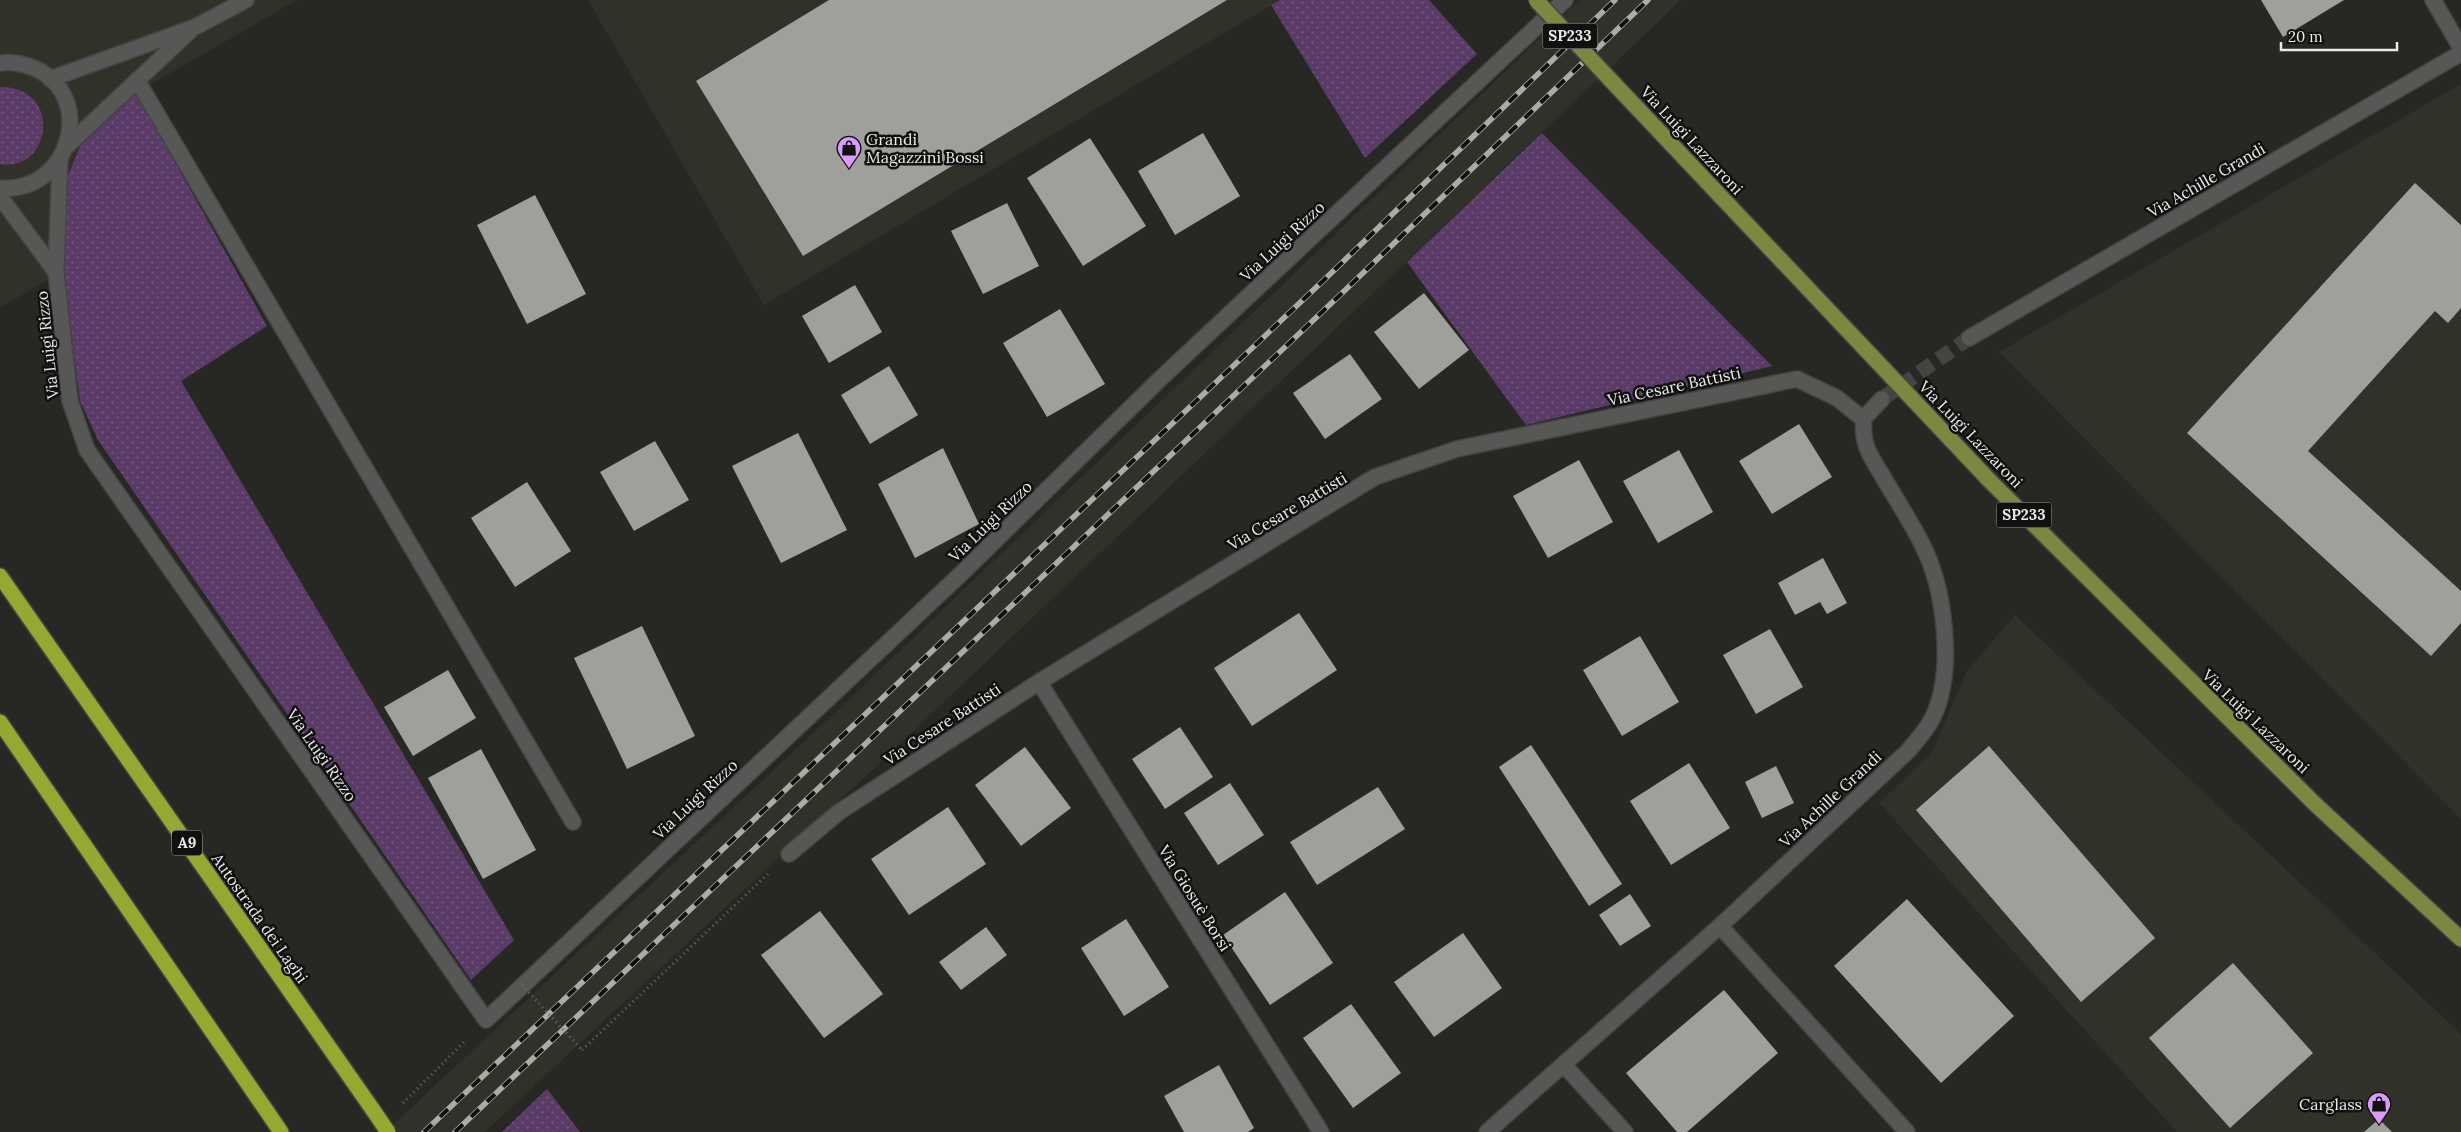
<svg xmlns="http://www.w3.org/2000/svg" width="2461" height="1132" font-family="Lora,serif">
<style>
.built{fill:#303229}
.grass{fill:url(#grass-dots)}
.building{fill:#9fa09c}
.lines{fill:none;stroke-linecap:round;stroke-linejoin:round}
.street-tunnel{stroke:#444542;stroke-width:15;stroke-dasharray:15 8;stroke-linecap:butt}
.lane-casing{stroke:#444543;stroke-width:18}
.street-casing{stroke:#444543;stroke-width:18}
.primary-casing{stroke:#444543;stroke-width:18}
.highway-casing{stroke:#444543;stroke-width:18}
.path{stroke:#6a6b68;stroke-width:3;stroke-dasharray:1 4;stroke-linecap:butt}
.lane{stroke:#575855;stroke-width:15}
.street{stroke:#575855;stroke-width:15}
.primary{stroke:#7d8740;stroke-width:15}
.highway{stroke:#96a732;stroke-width:15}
.rail-casing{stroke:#abacaa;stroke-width:5.5}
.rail{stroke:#10100f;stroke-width:4;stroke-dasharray:11;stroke-linecap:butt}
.primary-bridge-casing{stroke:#444543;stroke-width:18;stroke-linecap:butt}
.highway-bridge-casing{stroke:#444543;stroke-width:18;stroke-linecap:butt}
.path-bridge{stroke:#6a6b68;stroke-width:3;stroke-dasharray:1 4;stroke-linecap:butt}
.primary-bridge{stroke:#7d8740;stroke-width:15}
.highway-bridge{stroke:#96a732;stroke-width:15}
.labels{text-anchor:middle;stroke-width:5;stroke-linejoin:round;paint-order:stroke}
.shield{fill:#10100f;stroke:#a9a9a8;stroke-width:1}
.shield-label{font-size:15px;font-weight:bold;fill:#eaebe9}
.poi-label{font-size:16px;fill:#eaebe9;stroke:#10100f;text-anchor:start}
.street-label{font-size:16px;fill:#eaebe9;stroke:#10100f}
</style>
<defs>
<pattern id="grass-dots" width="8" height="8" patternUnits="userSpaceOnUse" patternTransform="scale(1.25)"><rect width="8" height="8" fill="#5a3b68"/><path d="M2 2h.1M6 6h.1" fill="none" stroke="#72587e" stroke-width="1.8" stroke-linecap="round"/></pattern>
</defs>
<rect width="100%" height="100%" fill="#272824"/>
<path class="built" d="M 0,0 L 297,0 L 136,93 L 80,146 L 67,178 L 63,271 L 0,308 Z
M 588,0 L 1280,0 L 764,305 Z
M 1580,0 L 1681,0 L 885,758 L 485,1132 L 385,1132 L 838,710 Z
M 2461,84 L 2461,819 L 1999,352 Z
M 2015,615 L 2461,1034 L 2461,1132 L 2177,1132 L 1879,803 L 1932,752 L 1967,671 Z"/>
<path class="grass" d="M 1280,0 L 1429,0 L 1477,54 L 1365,158 L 1271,5 Z
M 0,87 C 64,87 51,173 0,164 Z
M 136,93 L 267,326 L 181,381 L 514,940 L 471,980 L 98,440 L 80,401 L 63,271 L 67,178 L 80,146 Z
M 1542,133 L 1772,366 L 1526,425 L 1407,262 Z
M 547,1089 L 580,1132 L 502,1132 Z"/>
<path class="building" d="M 829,0 L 1227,0 L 803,256 L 696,81 Z
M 2261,0 L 2344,0 L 2283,37 Z
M 1203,133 L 1240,196 L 1175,235 L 1138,171 Z
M 1090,138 L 1146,226 L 1083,266 L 1027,178 Z
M 2415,183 L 2461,225 L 2461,308 L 2448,323 L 2435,311 L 2308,451 L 2461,591 L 2461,623 L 2431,656 L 2187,433 Z
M 535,195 L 586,294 L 527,324 L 477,225 Z
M 1007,203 L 1039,266 L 983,294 L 951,231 Z
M 855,285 L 882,332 L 829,363 L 802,316 Z
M 1424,293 L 1469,350 L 1419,389 L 1374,332 Z
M 1060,309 L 1105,384 L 1047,417 L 1003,343 Z
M 1350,354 L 1382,399 L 1325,439 L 1293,393 Z
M 889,366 L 918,415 L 870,444 L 841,395 Z
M 1799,424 L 1832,477 L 1772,514 L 1739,461 Z
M 798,433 L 847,530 L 781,563 L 732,466 Z
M 655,441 L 689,500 L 634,531 L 600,472 Z
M 943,448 L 979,524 L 915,558 L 878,484 Z
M 1679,450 L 1713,512 L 1658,543 L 1623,481 Z
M 1579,460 L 1613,522 L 1548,558 L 1513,496 Z
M 527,482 L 571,551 L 515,587 L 471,518 Z
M 1823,558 L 1847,603 L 1827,614 L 1820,602 L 1795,615 L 1778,583 Z
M 1299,613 L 1337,670 L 1252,726 L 1214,668 Z
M 642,626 L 695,736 L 627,769 L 574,658 Z
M 1770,629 L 1803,687 L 1756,714 L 1723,655 Z
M 1640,636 L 1679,702 L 1622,736 L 1583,670 Z
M 448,670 L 476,718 L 413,756 L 384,707 Z
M 1180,727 L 1213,777 L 1165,809 L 1132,759 Z
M 1531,745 L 1622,884 L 1589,906 L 1499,767 Z
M 1989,746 L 2155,938 L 2081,1002 L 1916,810 Z
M 1025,747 L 1071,808 L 1021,846 L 975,785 Z
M 481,749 L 536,850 L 483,879 L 428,778 Z
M 1689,763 L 1730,828 L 1671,865 L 1630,801 Z
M 1776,766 L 1794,803 L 1762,818 L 1745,782 Z
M 1230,783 L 1264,835 L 1218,865 L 1184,813 Z
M 1378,787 L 1405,829 L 1317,885 L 1290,842 Z
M 948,807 L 986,864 L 909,915 L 871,859 Z
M 1285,892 L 1333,963 L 1270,1005 L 1223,935 Z
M 1630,894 L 1651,926 L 1620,946 L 1599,915 Z
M 1907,899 L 2014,1016 L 1941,1083 L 1834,966 Z
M 820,911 L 883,994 L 824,1038 L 761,955 Z
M 1126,919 L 1169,987 L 1124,1016 L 1081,948 Z
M 986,927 L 1007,955 L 961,990 L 939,962 Z
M 1463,933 L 1502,988 L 1434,1037 L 1394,982 Z
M 2233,963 L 2313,1053 L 2230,1128 L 2149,1038 Z
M 1724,990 L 1778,1053 L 1687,1132 L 1677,1132 L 1626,1073 Z
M 1351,1004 L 1401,1073 L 1353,1108 L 1303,1038 Z
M 1219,1065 L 1254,1128 L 1248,1132 L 1184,1132 L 1164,1096 Z
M 2379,1119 L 2392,1132 L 2364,1132 Z"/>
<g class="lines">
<path class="street-tunnel" d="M 1882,399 L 1969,338"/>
<g class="lane-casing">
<path id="lane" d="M 137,80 L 573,822
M 1720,926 L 1907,1132
M 1564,1065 L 1625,1132"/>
</g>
<g class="street-casing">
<path id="street" d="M 2433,0 L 2461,48
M 0,63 C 12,61 22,64 34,68 C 98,96 70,194 0,188
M 50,79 L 195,27 L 246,0
M 67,146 L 190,31
M 60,159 L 56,272 L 70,401 L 87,450 L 486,1020 L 963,572 L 1160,379 L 1565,0
M 0,197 L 56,272
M 1969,338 L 2461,53
M 1039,682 L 1321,1132
M 789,854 L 839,812 L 1039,682 L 1375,477 L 1457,449 L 1797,379 L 1837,398 L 1863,419
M 1487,1132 L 1720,926 L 1908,751 C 1917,740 1927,730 1933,717 C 1955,671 1945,589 1922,544 C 1910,520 1895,498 1882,475 C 1876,465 1867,453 1865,441 C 1863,434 1864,426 1863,419 L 1882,399"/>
</g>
<g class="primary-casing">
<path id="primary" d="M 1604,73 L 1989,480 L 2315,804 L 2461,939"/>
</g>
<g class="highway-casing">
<path id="highway" d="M 0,576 L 373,1110
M 0,722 L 281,1132"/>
</g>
<path class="path" d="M 582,1050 L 770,872
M 403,1103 L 466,1040"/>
<use href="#lane" class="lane"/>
<use href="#street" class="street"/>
<use href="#primary" class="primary"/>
<use href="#highway" class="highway"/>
<g class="rail-casing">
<path id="rail" d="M 424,1132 L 1325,279 L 1615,0
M 455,1132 L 1340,295 L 1648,0"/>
</g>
<use href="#rail" class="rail"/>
<g class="primary-bridge-casing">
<path id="primary-bridge" d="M 1536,0 L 1604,73"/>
</g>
<g class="highway-bridge-casing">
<path id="highway-bridge" d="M 373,1110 L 388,1132"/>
</g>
<path class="path-bridge" d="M 522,985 L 582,1050"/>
<use href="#primary-bridge" class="primary-bridge"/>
<use href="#highway-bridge" class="highway-bridge"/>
</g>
<defs>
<g id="shop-pin" transform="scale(1.25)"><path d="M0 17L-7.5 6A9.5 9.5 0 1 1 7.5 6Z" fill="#da9af7" stroke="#10100f"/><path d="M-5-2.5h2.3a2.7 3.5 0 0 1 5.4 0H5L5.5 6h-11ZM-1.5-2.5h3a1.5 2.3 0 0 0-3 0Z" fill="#111"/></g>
</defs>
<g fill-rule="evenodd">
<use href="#shop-pin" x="849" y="148"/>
<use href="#shop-pin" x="2379" y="1104"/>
</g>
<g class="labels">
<g class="shield">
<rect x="1542.5" y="23.5" width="55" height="25" rx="4"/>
<rect x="1996.5" y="502.5" width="55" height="25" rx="4"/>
<rect x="172" y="830.5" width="30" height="25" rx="4"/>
</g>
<g class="shield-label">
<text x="1570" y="41">SP233</text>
<text x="2024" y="520">SP233</text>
<text x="187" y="848">A9</text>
</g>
<g class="poi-label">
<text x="866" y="145">Grandi<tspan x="866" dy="18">Magazzini Bossi</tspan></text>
<text x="2362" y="1110" text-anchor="end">Carglass</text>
</g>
<g class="street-label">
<text transform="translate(1692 140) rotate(47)" y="6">Via Luigi Lazzaroni</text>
<text transform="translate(2206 180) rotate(-30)" y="6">Via Achille Grandi</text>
<text transform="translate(1282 241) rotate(-43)" y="6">Via Luigi Rizzo</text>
<text transform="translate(47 345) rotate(-96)" y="6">Via Luigi Rizzo</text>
<text transform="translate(1674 386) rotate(-12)" y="6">Via Cesare Battisti</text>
<text transform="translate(1971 434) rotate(46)" y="6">Via Luigi Lazzaroni</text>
<text transform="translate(1287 511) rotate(-31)" y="6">Via Cesare Battisti</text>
<text transform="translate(990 521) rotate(-44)" y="6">Via Luigi Rizzo</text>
<text transform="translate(2256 721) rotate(44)" y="6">Via Luigi Lazzaroni</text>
<text transform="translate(942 724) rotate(-33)" y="6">Via Cesare Battisti</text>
<text transform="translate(322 755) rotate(55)" y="6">Via Luigi Rizzo</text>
<text transform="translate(695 799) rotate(-43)" y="6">Via Luigi Rizzo</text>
<text transform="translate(1830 799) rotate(-43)" y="6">Via Achille Grandi</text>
<text transform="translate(1195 898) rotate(58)" y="6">Via Giosuè Borsi</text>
<text transform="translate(260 918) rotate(55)" y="6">Autostrada dei Laghi</text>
</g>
</g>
<path d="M2281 42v8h116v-8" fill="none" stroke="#eaebe9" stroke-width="2.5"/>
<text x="2288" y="42" font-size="15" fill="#eaebe9" stroke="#10100f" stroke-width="4" paint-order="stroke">20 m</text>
</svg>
